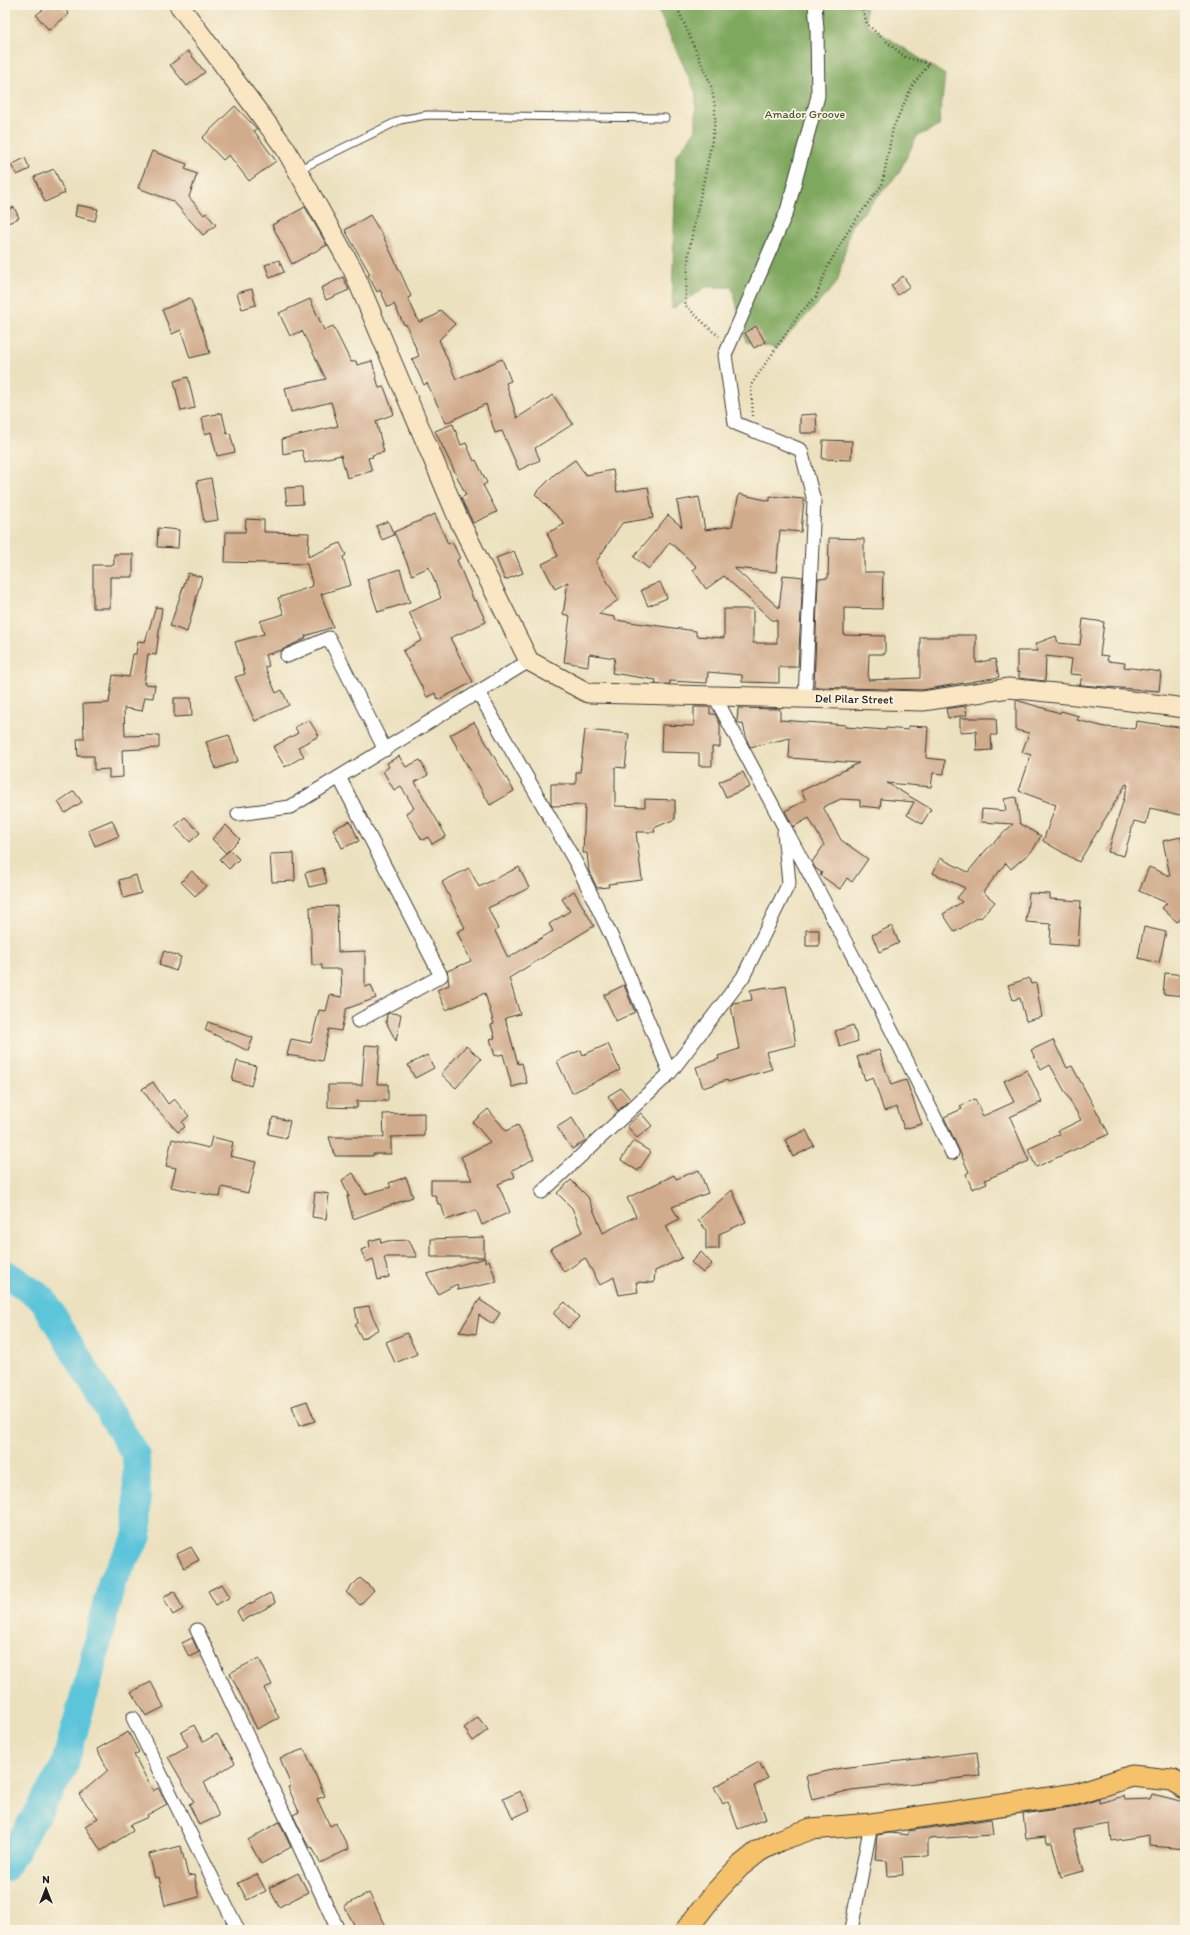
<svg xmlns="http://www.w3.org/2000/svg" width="1190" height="1935" font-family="Itim,sans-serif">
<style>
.forest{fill:#7fa85f;stroke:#4e623e}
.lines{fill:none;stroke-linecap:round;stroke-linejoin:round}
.river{stroke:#5dc5da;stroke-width:28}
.building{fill:#d1ac8c}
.lane-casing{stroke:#3b3a34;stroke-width:9}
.street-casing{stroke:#3b3a34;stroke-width:15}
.secondary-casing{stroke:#3b3a34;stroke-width:21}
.primary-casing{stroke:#3b3a34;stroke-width:23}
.path{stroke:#3b3a34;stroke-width:2.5;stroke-dasharray:1 3;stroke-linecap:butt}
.lane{stroke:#fff;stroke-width:7}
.street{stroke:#fff;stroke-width:13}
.secondary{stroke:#fbe6c4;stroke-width:19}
.primary{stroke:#f5c16b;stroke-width:21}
.labels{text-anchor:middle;stroke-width:3.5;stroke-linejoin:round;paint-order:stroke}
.park-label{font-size:12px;fill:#4a5638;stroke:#fcf5e5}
.street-label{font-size:12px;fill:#1c1c1c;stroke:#fcf5e5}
</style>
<rect width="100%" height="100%" fill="#fcf5e5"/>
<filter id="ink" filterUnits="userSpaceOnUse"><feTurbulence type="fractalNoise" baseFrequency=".025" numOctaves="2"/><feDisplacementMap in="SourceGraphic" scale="8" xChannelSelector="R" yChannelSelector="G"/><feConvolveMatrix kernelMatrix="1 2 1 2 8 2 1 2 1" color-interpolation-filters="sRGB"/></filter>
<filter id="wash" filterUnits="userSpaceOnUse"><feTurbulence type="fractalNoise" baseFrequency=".012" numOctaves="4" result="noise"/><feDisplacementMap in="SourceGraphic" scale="16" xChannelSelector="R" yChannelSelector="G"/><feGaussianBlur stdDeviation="0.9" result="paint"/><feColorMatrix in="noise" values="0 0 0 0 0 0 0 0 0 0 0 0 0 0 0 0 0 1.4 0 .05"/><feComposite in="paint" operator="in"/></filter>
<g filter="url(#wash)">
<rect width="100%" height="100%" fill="#ece1bf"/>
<path class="forest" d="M 656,5 L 865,5 L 867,24 L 945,75 L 939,126 L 917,136 L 898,174 L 851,226 L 837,283 L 776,348 L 746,342 L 732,287 L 706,287 L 672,309 L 676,156 L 696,130 L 696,93 Z"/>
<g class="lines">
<path class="river" d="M 5,1273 L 43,1299 L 136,1456 L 138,1536 L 112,1581 L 90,1674 L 64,1767 L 5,1868"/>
</g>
<g id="blocks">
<path class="building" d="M 49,5 L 61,5 L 69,14 L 49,30 L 36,15 Z
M 188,51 L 205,72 L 187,86 L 170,65 Z
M 235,106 L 257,129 L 254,131 L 276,161 L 249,181 L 229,155 L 223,160 L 202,138 Z
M 152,151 L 187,164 L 185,169 L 197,174 L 189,197 L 204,215 L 206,213 L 216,225 L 203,235 L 173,201 L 138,188 Z
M 25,158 L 30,169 L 17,175 L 11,165 Z
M 54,169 L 65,193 L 45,202 L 34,177 Z
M 77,205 L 98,209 L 95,221 L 75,216 Z
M 14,207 L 19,218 L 8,223 L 5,211 Z
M 305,207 L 327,245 L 292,264 L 272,225 Z
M 370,215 L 383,236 L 403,278 L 411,296 L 408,298 L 419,322 L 436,315 L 440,310 L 455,324 L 439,340 L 456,379 L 502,359 L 511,381 L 506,383 L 517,418 L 553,395 L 573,424 L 535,448 L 540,460 L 519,470 L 502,431 L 495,433 L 486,404 L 446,423 L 427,383 L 424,385 L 412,359 L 419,356 L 406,324 L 404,325 L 394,304 L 388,307 L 380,290 L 377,292 L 368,275 L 370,274 L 345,230 Z
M 279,260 L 284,272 L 270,278 L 265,265 Z
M 903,276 L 910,286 L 898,295 L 891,286 Z
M 343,277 L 349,290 L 326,300 L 321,288 Z
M 252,289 L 256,305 L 242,309 L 237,293 Z
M 190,298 L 203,331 L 210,353 L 190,358 L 181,330 L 172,334 L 162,310 Z
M 310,299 L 324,330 L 333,326 L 351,362 L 356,361 L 357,365 L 372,361 L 379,388 L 384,387 L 394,414 L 376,421 L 384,452 L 372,455 L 373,457 L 368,458 L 372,471 L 347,478 L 341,455 L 305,463 L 302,450 L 283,454 L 282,439 L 338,426 L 331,402 L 291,412 L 285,388 L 326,379 L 302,331 L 290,336 L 279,313 Z
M 756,326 L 765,342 L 754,348 L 745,333 Z
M 188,377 L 195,408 L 181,411 L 174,381 Z
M 222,413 L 227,434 L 230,433 L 235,452 L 217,456 L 211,432 L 205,434 L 202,417 Z
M 816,414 L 817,433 L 800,433 L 800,415 Z
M 453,424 L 461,445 L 466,443 L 474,461 L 476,460 L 487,483 L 483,485 L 497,512 L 473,523 L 461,498 L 466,495 L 435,431 Z
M 823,440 L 852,441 L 851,460 L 822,459 Z
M 575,460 L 586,475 L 613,470 L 617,492 L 648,487 L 653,518 L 622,523 L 596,562 L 618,600 L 598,614 L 615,617 L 615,620 L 696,631 L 696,636 L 724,638 L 724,609 L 753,609 L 753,643 L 777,643 L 777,620 L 772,620 L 724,576 L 706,589 L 693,570 L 697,567 L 670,542 L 649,569 L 634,557 L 668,515 L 682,527 L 677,501 L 699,497 L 705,530 L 732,526 L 739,494 L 770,501 L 770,496 L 804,499 L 801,532 L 780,530 L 776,572 L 734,568 L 779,608 L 783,575 L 803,577 L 798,667 L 779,667 L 779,683 L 742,682 L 742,675 L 708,672 L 707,683 L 670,681 L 670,684 L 655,684 L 656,680 L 612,673 L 615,658 L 589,654 L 588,666 L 564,662 L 570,616 L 563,614 L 568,582 L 555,589 L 542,564 L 558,556 L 547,533 L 565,524 L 535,494 L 555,474 Z
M 211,478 L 218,520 L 204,522 L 197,481 Z
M 302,487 L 303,504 L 287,505 L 285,488 Z
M 435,514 L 448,544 L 452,542 L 460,558 L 457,560 L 474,601 L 476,600 L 486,622 L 450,638 L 473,682 L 438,700 L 435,693 L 427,697 L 403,651 L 422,640 L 409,612 L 441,598 L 429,567 L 412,575 L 394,532 Z
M 246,519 L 264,520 L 264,532 L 309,533 L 308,557 L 340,543 L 346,555 L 343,557 L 351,585 L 321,594 L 333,627 L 305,636 L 306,638 L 282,650 L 265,655 L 269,666 L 265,667 L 276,693 L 282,690 L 289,705 L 255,721 L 235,677 L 245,674 L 235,642 L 264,634 L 260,621 L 284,614 L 278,598 L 313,586 L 307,564 L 225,562 L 226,532 L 245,532 Z
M 388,521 L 394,535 L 382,540 L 376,526 Z
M 158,528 L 179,530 L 178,548 L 157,547 Z
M 829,538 L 864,539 L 864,572 L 883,572 L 882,609 L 844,608 L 844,635 L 885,636 L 885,654 L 869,654 L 868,680 L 920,678 L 920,637 L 949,637 L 949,635 L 976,635 L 976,663 L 995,659 L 999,677 L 922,690 L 814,687 L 818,579 L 828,578 Z
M 514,551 L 523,573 L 505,580 L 496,558 Z
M 114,554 L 133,554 L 133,577 L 110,577 L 110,608 L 93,608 L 93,565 L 114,565 Z
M 400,569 L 410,602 L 378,612 L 367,579 Z
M 188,573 L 202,577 L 187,632 L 170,626 Z
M 660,582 L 667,598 L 648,606 L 641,590 Z
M 156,607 L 162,608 L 156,655 L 148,654 L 144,684 L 155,685 L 153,698 L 145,697 L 142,711 L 124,708 L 125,736 L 159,735 L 159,748 L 122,750 L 123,777 L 109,778 L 109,769 L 94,770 L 94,756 L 78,756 L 77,739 L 84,739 L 83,704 L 109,703 L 113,675 L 129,677 L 133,654 L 136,654 L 138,641 L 145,642 Z
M 1083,619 L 1104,622 L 1100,655 L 1108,656 L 1107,661 L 1125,663 L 1124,667 L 1161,672 L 1159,691 L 1080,685 L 1082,675 L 1070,674 L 1072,659 L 1046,656 L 1045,681 L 1019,678 L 1019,672 L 1017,673 L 1017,651 L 1038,651 L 1035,644 L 1056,636 L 1058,643 L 1080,645 Z
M 174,698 L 191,698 L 192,716 L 174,717 Z
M 1016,700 L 1060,713 L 1061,711 L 1079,716 L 1077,720 L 1105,727 L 1135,729 L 1136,721 L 1185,728 L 1185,816 L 1150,808 L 1146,824 L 1134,821 L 1124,856 L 1108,852 L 1128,785 L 1126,784 L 1079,862 L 1043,841 L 1056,805 L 1019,791 L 1031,755 L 1022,752 L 1029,733 L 1016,730 Z
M 965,706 L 967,715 L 948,718 L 946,709 Z
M 694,707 L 710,707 L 710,714 L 715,714 L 720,724 L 720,747 L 712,747 L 712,766 L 699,766 L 699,753 L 661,752 L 662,725 L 694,726 Z
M 738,708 L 780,709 L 780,720 L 846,725 L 845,727 L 886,730 L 886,728 L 908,730 L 908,726 L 928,727 L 926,758 L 945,760 L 944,774 L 933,773 L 931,787 L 887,783 L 931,809 L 922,824 L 907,815 L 914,802 L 881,799 L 880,808 L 860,806 L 860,800 L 841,799 L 823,807 L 841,840 L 868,859 L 852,882 L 847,878 L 840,889 L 820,875 L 822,873 L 815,868 L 812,862 L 824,845 L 809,818 L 793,827 L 785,811 L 806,800 L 801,791 L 859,763 L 789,758 L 790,738 L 750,747 L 747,740 L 743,724 L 737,722 Z
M 960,718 L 996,718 L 997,735 L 991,735 L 992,750 L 977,751 L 976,731 L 960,732 Z
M 309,720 L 319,736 L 298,747 L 304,756 L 285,767 L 273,747 L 298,733 L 295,727 Z
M 474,722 L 514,791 L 490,805 L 450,735 Z
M 585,730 L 629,734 L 625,768 L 615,767 L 615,806 L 645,807 L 645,799 L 675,800 L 675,819 L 654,828 L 655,832 L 636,832 L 642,880 L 608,884 L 609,887 L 597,888 L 589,871 L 587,853 L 583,853 L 585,805 L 552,806 L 551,803 L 551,784 L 576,784 L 576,772 L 580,772 Z
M 229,735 L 238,761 L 216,769 L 206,742 Z
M 399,756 L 406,767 L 420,760 L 428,775 L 415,782 L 446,836 L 432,844 L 428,837 L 422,840 L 406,813 L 414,808 L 401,786 L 394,790 L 383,771 L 389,767 L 387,763 Z
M 743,772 L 750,787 L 726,797 L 719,782 Z
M 74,791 L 82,802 L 65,813 L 58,802 Z
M 1016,797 L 1020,824 L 1041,836 L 1033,850 L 1011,869 L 1006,863 L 983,892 L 995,902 L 981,918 L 979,917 L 955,932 L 943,914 L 962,902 L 957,898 L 965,888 L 933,873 L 940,858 L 968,872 L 986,850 L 1013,824 L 981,822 L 982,809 L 1006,811 L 1004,799 Z
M 185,817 L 200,833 L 190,842 L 175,826 Z
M 112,820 L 119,836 L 95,846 L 88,830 Z
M 350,821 L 359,841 L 342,848 L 333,829 Z
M 226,825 L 240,839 L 226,853 L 212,839 Z
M 1181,837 L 1185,857 L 1185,913 L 1177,922 L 1162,908 L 1167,903 L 1139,891 L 1149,867 L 1170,876 L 1163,841 Z
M 230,850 L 239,859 L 229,869 L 219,859 Z
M 294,853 L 295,881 L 272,882 L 270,854 Z
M 519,867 L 529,888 L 488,908 L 498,929 L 495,931 L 508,958 L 553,931 L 549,924 L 570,911 L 562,899 L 574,891 L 594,926 L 509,978 L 520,1014 L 505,1018 L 518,1064 L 522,1063 L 527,1083 L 512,1087 L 503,1054 L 495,1056 L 490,1039 L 495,1038 L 491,1025 L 494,1024 L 485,993 L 446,1010 L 437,990 L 449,985 L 447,971 L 471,961 L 457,932 L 465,928 L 442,882 L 469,868 L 479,887 Z
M 323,868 L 327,883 L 309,887 L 305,873 Z
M 192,871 L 206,886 L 195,896 L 181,882 Z
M 136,875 L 141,893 L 124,898 L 119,880 Z
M 1029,893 L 1050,894 L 1050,899 L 1081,901 L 1078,946 L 1050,944 L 1051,924 L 1026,922 Z
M 337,906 L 338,952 L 365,951 L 365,987 L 371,985 L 376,998 L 346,1009 L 341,1031 L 329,1029 L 322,1061 L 287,1055 L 291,1039 L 311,1043 L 319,1010 L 326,1011 L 330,995 L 342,997 L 341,969 L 322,969 L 322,965 L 312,965 L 310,907 Z
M 892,926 L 899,943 L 879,952 L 872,935 Z
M 1144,927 L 1166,932 L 1159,963 L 1138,958 Z
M 806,930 L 819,930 L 819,946 L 806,946 Z
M 164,951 L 181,957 L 176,971 L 159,965 Z
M 1165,973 L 1185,975 L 1185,996 L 1163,994 Z
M 1029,978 L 1031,984 L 1036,983 L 1042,1017 L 1026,1021 L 1020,998 L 1013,1000 L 1008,985 Z
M 624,985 L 635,1012 L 616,1021 L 604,995 Z
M 786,986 L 796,1045 L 766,1052 L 772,1069 L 728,1082 L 727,1080 L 703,1088 L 696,1067 L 719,1059 L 718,1056 L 739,1049 L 731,1006 L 733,1003 L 752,1000 L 750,990 L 767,987 L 767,989 Z
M 390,1013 L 401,1014 L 396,1041 L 386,1022 L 387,1014 Z
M 208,1022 L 253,1038 L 248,1051 L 205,1030 Z
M 853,1025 L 858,1041 L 840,1047 L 835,1031 Z
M 1053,1040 L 1067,1068 L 1072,1066 L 1109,1134 L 1036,1167 L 1028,1149 L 1060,1134 L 1058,1131 L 1081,1120 L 1050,1065 L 1041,1070 L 1031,1050 Z
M 608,1044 L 620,1070 L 572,1093 L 557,1061 L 581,1050 L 583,1055 Z
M 365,1045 L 380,1046 L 377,1084 L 388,1084 L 388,1101 L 357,1101 L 357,1108 L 328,1107 L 328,1085 L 362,1085 Z
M 466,1046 L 481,1059 L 456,1088 L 441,1074 Z
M 879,1050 L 891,1085 L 906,1080 L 922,1124 L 904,1129 L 897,1107 L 884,1111 L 873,1077 L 865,1080 L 857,1057 Z
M 427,1055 L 434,1068 L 415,1078 L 408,1065 Z
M 237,1061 L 256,1066 L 251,1086 L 232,1080 Z
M 1027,1070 L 1042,1102 L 1010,1117 L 1029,1161 L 985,1180 L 987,1183 L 972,1189 L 966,1174 L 969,1172 L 944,1117 L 962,1109 L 960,1106 L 975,1099 L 983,1116 L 1014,1102 L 1004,1081 Z
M 153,1082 L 168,1104 L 174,1099 L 189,1116 L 182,1122 L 185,1127 L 178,1132 L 154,1106 L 142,1089 Z
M 621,1088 L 630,1099 L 618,1111 L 608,1096 Z
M 488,1109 L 506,1131 L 518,1125 L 534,1159 L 512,1170 L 515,1177 L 498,1184 L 510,1212 L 482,1225 L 476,1210 L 446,1220 L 441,1204 L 438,1204 L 435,1195 L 431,1195 L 431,1180 L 472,1180 L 461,1157 L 490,1142 L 473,1122 Z
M 424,1113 L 424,1136 L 391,1137 L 391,1154 L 373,1154 L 373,1156 L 335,1156 L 329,1137 L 384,1137 L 383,1114 Z
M 641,1113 L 652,1126 L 637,1138 L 627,1126 Z
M 273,1117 L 290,1121 L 286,1138 L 268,1134 Z
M 572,1118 L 586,1140 L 572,1149 L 557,1127 Z
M 806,1130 L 814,1146 L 793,1157 L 785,1140 Z
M 212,1137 L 233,1142 L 230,1156 L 256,1162 L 248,1193 L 222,1187 L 220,1197 L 171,1187 L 176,1168 L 166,1166 L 172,1139 L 209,1148 Z
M 633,1141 L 651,1152 L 638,1171 L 621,1160 Z
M 699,1170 L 708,1193 L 672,1207 L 679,1219 L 666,1226 L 682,1258 L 655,1271 L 654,1283 L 636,1282 L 638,1292 L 619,1295 L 614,1277 L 600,1285 L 585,1258 L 564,1272 L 550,1249 L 582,1232 L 572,1208 L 557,1193 L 571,1180 L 588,1197 L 603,1233 L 636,1216 L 627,1198 L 674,1175 L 676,1179 Z
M 353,1173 L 365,1194 L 391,1187 L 389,1183 L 406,1177 L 413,1197 L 353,1219 L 347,1196 L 349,1197 L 342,1180 Z
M 732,1190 L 746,1222 L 719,1234 L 719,1249 L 706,1249 L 706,1230 L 698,1220 Z
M 315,1192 L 329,1194 L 326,1219 L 312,1217 Z
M 484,1237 L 484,1257 L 431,1257 L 431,1239 Z
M 380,1238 L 381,1243 L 388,1241 L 409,1240 L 417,1257 L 384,1257 L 389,1277 L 378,1280 L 373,1259 L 366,1262 L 361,1250 L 370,1247 L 369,1241 Z
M 701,1252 L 712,1264 L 703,1273 L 691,1262 Z
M 485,1258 L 485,1262 L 489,1260 L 497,1282 L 458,1290 L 457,1284 L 438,1294 L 427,1274 Z
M 481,1297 L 480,1300 L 500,1313 L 493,1324 L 479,1315 L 476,1334 L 459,1332 Z
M 565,1302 L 579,1317 L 568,1328 L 553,1313 Z
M 369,1306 L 372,1315 L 379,1329 L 362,1339 L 355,1325 L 358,1323 L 355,1308 Z
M 407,1333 L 417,1354 L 395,1363 L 386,1342 Z
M 307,1401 L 315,1421 L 299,1426 L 292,1406 Z
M 191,1547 L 199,1560 L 184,1568 L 177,1554 Z
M 360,1578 L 374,1590 L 360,1605 L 346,1592 Z
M 222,1584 L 230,1597 L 216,1605 L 208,1591 Z
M 174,1591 L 183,1609 L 173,1615 L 163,1597 Z
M 270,1593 L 276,1603 L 242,1621 L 237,1611 Z
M 192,1638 L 199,1652 L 189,1657 L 182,1643 Z
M 259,1658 L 272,1685 L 264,1688 L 279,1718 L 257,1729 L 230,1673 Z
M 151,1682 L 164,1707 L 146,1716 L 131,1692 Z
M 478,1717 L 488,1730 L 473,1741 L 464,1728 Z
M 194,1725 L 203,1742 L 217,1734 L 235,1763 L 204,1782 L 219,1816 L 199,1825 L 189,1804 L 194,1802 L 168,1757 L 188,1746 L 181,1733 Z
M 128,1732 L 139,1752 L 134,1755 L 153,1791 L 158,1788 L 167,1804 L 147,1815 L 148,1817 L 130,1825 L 133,1831 L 101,1851 L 85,1826 L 98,1818 L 79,1795 L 108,1770 L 97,1749 Z
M 304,1749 L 325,1796 L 317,1799 L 330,1826 L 336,1823 L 349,1849 L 320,1863 L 312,1847 L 310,1848 L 305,1840 L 293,1815 L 299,1812 L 288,1787 L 291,1786 L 280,1758 Z
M 977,1752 L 980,1776 L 851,1790 L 812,1800 L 806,1776 L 841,1768 Z
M 759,1762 L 768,1778 L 754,1786 L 766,1819 L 738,1829 L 728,1801 L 723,1804 L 714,1787 Z
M 520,1791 L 530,1810 L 513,1818 L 503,1799 Z
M 1152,1794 L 1185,1802 L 1185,1849 L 1150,1846 L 1150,1835 L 1112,1841 L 1110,1824 L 1073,1830 L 1084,1871 L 1061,1877 L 1052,1843 L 1047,1843 L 1046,1837 L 1026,1839 L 1023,1814 L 1078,1806 L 1099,1799 L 1099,1803 L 1124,1796 L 1125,1800 L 1150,1799 Z
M 991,1819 L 993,1835 L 928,1839 L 928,1856 L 902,1857 L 903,1875 L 888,1876 L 887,1861 L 875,1860 L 877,1835 L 890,1833 L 908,1835 L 908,1831 Z
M 279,1822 L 291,1847 L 261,1864 L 248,1840 Z
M 181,1846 L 188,1876 L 194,1875 L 199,1897 L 165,1906 L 159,1877 L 155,1878 L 149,1854 Z
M 298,1873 L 308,1892 L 279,1907 L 269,1888 Z
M 257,1874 L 266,1891 L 247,1900 L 238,1883 Z
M 369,1893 L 388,1930 L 357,1930 L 344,1906 Z"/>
</g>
</g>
<g filter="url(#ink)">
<use href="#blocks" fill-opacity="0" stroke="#3b3a34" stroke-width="1"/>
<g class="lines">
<g class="lane-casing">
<path id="lane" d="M 298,170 L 400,120 L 427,115 L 665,118"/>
</g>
<g class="street-casing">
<path id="street" d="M 287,656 L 329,638 L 385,750
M 478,692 L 576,863 L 618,950 L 670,1073
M 714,695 C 794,847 878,997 952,1153
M 805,698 L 814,501 L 801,450 L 735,423 L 725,355 L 787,211 L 818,96 L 817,29 L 815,5
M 339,777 L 441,976 L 358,1021
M 238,814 L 290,807 L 529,661
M 542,1192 L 670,1073 L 743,977 L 789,883 L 784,832
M 197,1630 L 289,1824 L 338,1930
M 133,1718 L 238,1930
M 851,1930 L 871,1824"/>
</g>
<g class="secondary-casing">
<path id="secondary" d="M 179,5 L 285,148 L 353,270 L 458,518 L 529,661 L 588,693 L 923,701 L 1009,688 L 1122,700 L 1185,708"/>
</g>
<g class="primary-casing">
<path id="primary" d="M 686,1930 L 714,1894 L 739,1867 L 759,1851 L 780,1840 L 811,1829 L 871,1824 L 1076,1794 L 1132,1776 L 1171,1780 L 1185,1788"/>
</g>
<path class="path" d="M 676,5 L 711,85 L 715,107 L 715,122 L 711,146 L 689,250 L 685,305 L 711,330 L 719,336
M 753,416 L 751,385 L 800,313 L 816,297 L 828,266 L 851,226 L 882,185 L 893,128 L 912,86 L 929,64 L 905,57 L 880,36 L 867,24 L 861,5"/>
<use href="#lane" class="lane"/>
<use href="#street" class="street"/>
<use href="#secondary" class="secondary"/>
<use href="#primary" class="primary"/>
</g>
</g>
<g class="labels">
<g class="park-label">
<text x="805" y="118">Amador Groove</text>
</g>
<g class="street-label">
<text transform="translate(854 699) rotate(1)" y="4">Del Pilar Street</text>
</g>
</g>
<rect width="1190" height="1935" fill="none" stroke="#fcf5e5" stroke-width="20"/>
<g transform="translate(46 1889)" stroke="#fcf5e5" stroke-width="3" paint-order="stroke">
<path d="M0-3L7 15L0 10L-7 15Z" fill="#1c1c1c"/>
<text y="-6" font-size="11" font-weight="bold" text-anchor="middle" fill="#1c1c1c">N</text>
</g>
</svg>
